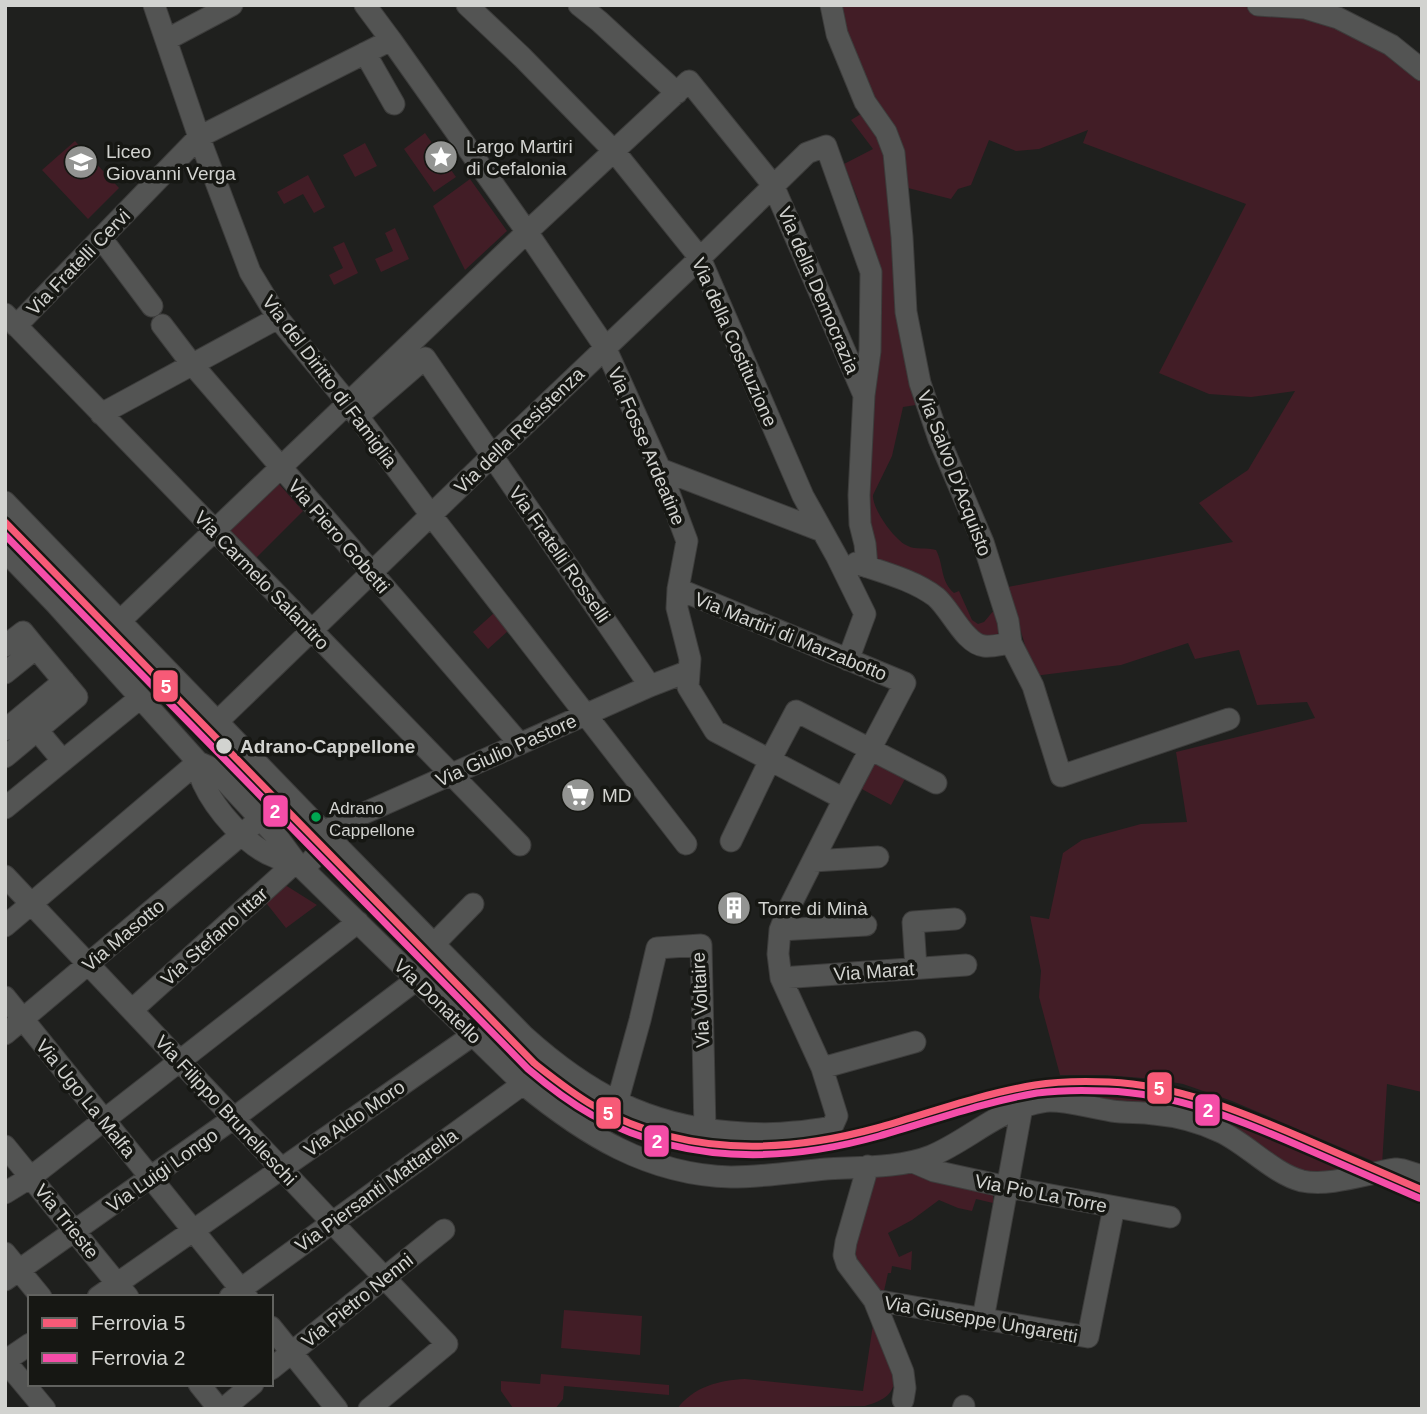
<svg xmlns="http://www.w3.org/2000/svg" width="1427" height="1414" font-family="Helvetica,sans-serif">
<style>
.green{fill:#421d26}
.lines{fill:none;stroke-linecap:round;stroke-linejoin:round}
.minor-casing{stroke:#3d3d3c;stroke-width:23}
.path{stroke:#555654;stroke-width:2.5;stroke-dasharray:5 5;stroke-linecap:butt}
.minor{stroke:#535453;stroke-width:21}
.rail-1-casing{stroke:#161713;stroke-width:12}
.rail-2-casing{stroke:#161713;stroke-width:12}
.rail-1{stroke:#f75a77;stroke-width:7}
.rail-2{stroke:#f54da8;stroke-width:7}
.stop-dot{fill:#d2d3d0;stroke:#161713;stroke-width:2.5}
.bus-dot{fill:#00a651;stroke:#161713;stroke-width:2.5}
.labels{text-anchor:middle;stroke-width:7;stroke-linejoin:round;paint-order:stroke}
.bus-label{font-size:17px;fill:#d2d3d0;stroke:#161713;text-anchor:start}
.poi-label{font-size:19px;fill:#d2d3d0;stroke:#161713;text-anchor:start}
.street-label{font-size:19px;fill:#d2d3d0;stroke:#161713}
.stop-label{font-size:19px;font-weight:bold;fill:#d2d3d0;stroke:#161713;text-anchor:start}
.line-badge{stroke:#161713;stroke-width:2.5}
.badge-label{font-size:19px;text-anchor:middle;font-weight:bold;fill:#fff}
</style>
<rect width="100%" height="100%" fill="#1f201e"/>
<path class="green" d="M 839,5 L 1242,5 L 1335,21 L 1422,76 L 1422,1092 L 1387,1084 L 1382,1165 L 1232,1101 L 1183,1084 L 1154,1079 L 1106,1075 L 1060,1075 L 1039,997 L 1041,971 L 1030,916 L 1049,919 L 1063,853 L 1082,840 L 1141,824 L 1187,822 L 1176,752 L 1315,718 L 1307,702 L 1257,705 L 1239,650 L 1195,659 L 1188,643 L 1121,665 L 1034,676 L 1008,587 L 1233,542 L 1199,503 L 1248,470 L 1295,391 L 1251,397 L 1209,394 L 1159,373 L 1246,204 L 1083,143 L 1088,130 L 1039,149 L 1016,151 L 989,140 L 971,185 L 958,189 L 951,199 L 908,188 L 903,157 L 863,81 Z
M 861,114 L 886,149 L 899,316 L 907,374 L 916,405 L 903,407 L 892,456 L 873,495 C 872,509 895,541 908,546 C 915,550 927,547 936,550 C 944,565 940,581 954,593 L 959,591 L 972,620 L 978,624 L 984,622 L 995,609 L 999,624 L 999,633 L 993,637 L 984,640 L 879,561 L 868,540 L 870,254 L 858,200 L 844,164 L 873,149 L 851,120 Z
M 425,133 L 456,177 L 434,192 L 404,149 Z
M 75,141 L 119,188 L 88,219 L 42,170 Z
M 365,143 L 377,166 L 355,177 L 343,155 Z
M 308,175 L 325,207 L 314,213 L 303,194 L 284,204 L 277,192 Z
M 470,179 L 507,231 L 465,270 L 433,206 Z
M 395,228 L 409,259 L 381,272 L 375,259 L 393,251 L 385,233 Z
M 344,242 L 358,273 L 334,285 L 329,275 L 343,268 L 333,247 Z
M 279,484 L 303,511 L 256,558 L 230,531 Z
M 29,538 L 206,723 L 197,732 L 17,550 Z
M 494,613 L 508,631 L 488,649 L 473,632 Z
M 229,744 L 294,812 L 291,818 L 283,819 L 219,754 Z
M 875,761 L 906,777 L 891,805 L 860,788 Z
M 334,853 L 538,1058 L 528,1070 L 328,865 L 323,858 Z
M 282,883 L 317,905 L 286,928 L 263,899 Z
M 1065,1092 C 1093,1092 1122,1092 1150,1096 C 1222,1107 1290,1142 1356,1171 L 1309,1178 L 1142,1108 Z
M 897,1167 L 993,1193 L 993,1203 L 976,1199 L 972,1211 L 958,1208 L 939,1200 L 912,1220 L 888,1233 L 899,1257 L 912,1251 L 911,1270 L 892,1266 L 891,1273 L 888,1273 L 884,1291 L 875,1289 L 850,1252 L 864,1191 L 878,1173 Z
M 564,1310 L 642,1316 L 640,1355 L 561,1348 Z
M 874,1318 C 878,1331 883,1343 888,1355 C 899,1384 897,1397 865,1406 L 677,1409 C 693,1387 719,1380 745,1379 L 863,1391 Z
M 541,1374 L 669,1385 L 669,1395 L 564,1386 L 563,1399 L 555,1409 L 513,1408 L 501,1391 L 501,1381 L 540,1384 Z"/>
<g class="lines">
<g class="minor-casing">
<path id="minor" d="M 154,5 L 199,137 L 250,272 L 278,318 L 348,403 L 431,515 L 686,844
M 365,5 L 391,40
M 467,5 L 522,57 L 614,151 L 700,258 L 803,496 L 837,557 L 865,614 L 848,660
M 579,5 L 599,21 L 677,93
M 831,5 L 837,34 L 865,102 L 886,132 L 894,153 L 902,237 L 906,312 L 920,383 L 939,439 L 983,542 L 1008,621 L 1011,643 L 1033,686 L 1061,776 L 1229,719
M 1258,5 L 1305,8 L 1338,18 L 1391,45 L 1422,70
M 166,40 L 232,5
M 365,53 L 394,104
M 101,238 L 152,306
M 5,314 L 520,845
M 162,325 L 191,363 L 520,744
M 16,326 L 199,137 L 391,40 L 527,232 L 605,347 L 660,469 L 687,541 L 678,589 L 677,608 L 690,659 L 688,687 L 715,731 L 844,799
M 101,414 L 278,318
M 358,416 L 425,358 L 650,686
M 660,469 L 822,531
M 5,502 L 315,823 L 524,1036 C 586,1092 646,1125 730,1132 C 751,1134 773,1135 795,1132 C 807,1131 820,1129 832,1127 L 837,1116 L 822,1068 L 781,978 L 778,954 L 780,930 L 787,912 L 844,799 L 905,683 L 678,589
M 5,551 L 56,604 L 198,762 L 214,769 L 279,839 L 296,862 L 523,1084 C 584,1134 648,1175 731,1177 C 763,1177 794,1172 826,1169 C 858,1167 901,1168 931,1156 C 965,1142 992,1115 1029,1105 C 1036,1103 1043,1101 1050,1101 C 1071,1101 1091,1108 1112,1111 C 1126,1113 1140,1112 1154,1114 C 1177,1116 1200,1122 1221,1132 C 1247,1144 1274,1174 1302,1181 C 1330,1187 1368,1173 1396,1169 L 1403,1170 L 1422,1176
M 856,563 C 882,572 914,580 936,597 C 951,610 965,644 984,646 C 993,647 1002,644 1011,643
M 120,621 L 527,232 L 689,81 L 773,185 L 863,393
M 5,646 L 23,632 L 36,648
M 5,673 L 36,648 L 77,697 L 5,757
M 217,722 L 492,456 L 700,258 L 807,153 L 826,146 L 871,272 L 870,351 L 864,395 L 859,495 L 860,524 L 865,544 L 867,567
M 5,730 L 64,681
M 37,730 L 63,761
M 198,762 C 199,769 200,777 203,783 C 215,809 247,847 275,857 C 281,860 289,861 296,862
M 5,808 L 140,698
M 324,831 L 650,686 L 689,671
M 731,841 L 770,760 L 796,711 L 936,783
M 813,861 L 878,857
M 304,869 L 331,838
M 5,876 L 447,1344 L 369,1409
M 5,926 L 198,762
M 780,930 L 866,925
M 434,944 L 473,904
M 916,968 L 913,922 L 955,919
M 781,978 L 966,965
M 5,997 L 247,1297
M 132,1010 L 296,862
M 5,1034 L 260,819
M 822,1068 L 915,1042
M 617,1103 L 640,1020 L 657,948 L 701,945 L 705,1130
M 5,1146 L 128,1297
M 913,1162 L 934,1171 L 1007,1187 L 1170,1217
M 868,1166 L 846,1242 L 844,1255 L 847,1264 L 874,1300 L 903,1372 L 905,1388 L 903,1400
M 5,1193 L 31,1177 L 358,922
M 5,1253 L 41,1297
M 5,1280 L 234,1118 L 416,980
M 98,1297 L 473,1035
M 230,1297 L 523,1084
M 874,1300 L 1088,1337 L 1114,1207
M 983,1319 L 1022,1107
M 271,1327 L 337,1409
M 5,1361 L 45,1409
M 5,1361 L 30,1344
M 271,1369 L 444,1230
M 199,1384 L 219,1409
M 223,1409 L 253,1384
M 963,1409 L 964,1406"/>
</g>
<path class="path" d="M 737,919 L 743,922 C 749,914 751,903 744,895"/>
<use href="#minor" class="minor"/>
<g class="rail-1-casing">
<path id="rail-1" d="M 5,522 L 534,1063 C 553,1078 573,1094 594,1106 C 682,1156 782,1154 877,1128 C 929,1113 981,1094 1035,1085 C 1059,1081 1084,1081 1109,1082 C 1178,1085 1242,1112 1305,1139 C 1344,1156 1383,1173 1422,1190"/>
</g>
<g class="rail-2-casing">
<path id="rail-2" d="M 5,535 L 528,1069 C 548,1086 569,1102 592,1115 C 683,1164 783,1163 879,1136 C 932,1121 983,1102 1037,1093 C 1060,1090 1083,1090 1106,1091 C 1175,1093 1240,1120 1302,1147 C 1341,1164 1380,1181 1419,1198"/>
</g>
<use href="#rail-1" class="rail-1"/>
<use href="#rail-2" class="rail-2"/>
</g>
<defs>
<g id="sight-disc" transform="scale(1.75)"><circle r="9.5" fill="#939492" stroke="#161713"/><path d="M0-6L1.8-2.2L6-1.7L2.9 1.2L3.7 5.4L0 3.3L-3.7 5.4L-2.9 1.2L-6-1.7L-1.8-2.2Z" fill="#fff"/></g>
<g id="school-disc" transform="scale(1.75)"><circle r="9.5" fill="#939492" stroke="#161713"/><path d="M0-5L7-2L0 1L-7-2ZM-4 1L0 2.5L4 1V4Q0 6-4 4Z" fill="#fff"/></g>
<g id="supermarket-disc" transform="scale(1.75)"><circle r="9.5" fill="#939492" stroke="#161713"/><path d="M-6-5.5h2.5l.6 2H6L4.5 2H-2.5L-4.4-4H-6ZM-1.5 3.2a1.3 1.3 0 1 0 .1 0ZM3 3.2a1.3 1.3 0 1 0 .1 0Z" fill="#fff"/></g>
<g id="building-disc" transform="scale(1.75)"><circle r="9.5" fill="#939492" stroke="#161713"/><path d="M-4-6H4V6H1V3H-1V6H-4ZM-2.5-4.3h1.7v1.8h-1.7ZM.8-4.3h1.7v1.8H.8ZM-2.5-1h1.7V.8h-1.7ZM.8-1h1.7V.8H.8Z" fill="#fff"/></g>
</defs>
<g fill-rule="evenodd">
<use href="#sight-disc" x="441" y="157"/>
<use href="#school-disc" x="81" y="162"/>
<use href="#supermarket-disc" x="578" y="795"/>
<use href="#building-disc" x="734" y="908"/>
</g>
<circle class="stop-dot" cx="224" cy="746" r="9"/>
<circle class="bus-dot" cx="316" cy="817" r="6"/>
<g class="labels">
<g class="bus-label">
<text x="329" y="814">Adrano<tspan x="329" dy="22">Cappellone</tspan></text>
</g>
<g class="poi-label">
<text x="466" y="153">Largo Martiri<tspan x="466" dy="22">di Cefalonia</tspan></text>
<text x="106" y="158">Liceo<tspan x="106" dy="22">Giovanni Verga</tspan></text>
<text x="602" y="802">MD</text>
<text x="758" y="915">Torre di Minà</text>
</g>
<g class="street-label">
<text transform="translate(78 262) rotate(-46)" y="7">Via Fratelli Cervi</text>
<text transform="translate(819 290) rotate(67)" y="7">Via della Democrazia</text>
<text transform="translate(735 342) rotate(66)" y="7">Via della Costituzione</text>
<text transform="translate(330 381) rotate(53)" y="7">Via del Diritto di Famiglia</text>
<text transform="translate(519 430) rotate(-44)" y="7">Via della Resistenza</text>
<text transform="translate(647 446) rotate(67)" y="7">Via Fosse Ardeatine</text>
<text transform="translate(955 473) rotate(69)" y="7">Via Salvo D'Acquisto</text>
<text transform="translate(339 536) rotate(49)" y="7">Via Piero Gobetti</text>
<text transform="translate(560 554) rotate(55)" y="7">Via Fratelli Rosselli</text>
<text transform="translate(262 580) rotate(46)" y="7">Via Carmelo Salanitro</text>
<text transform="translate(791 636) rotate(22)" y="7">Via Martiri di Marzabotto</text>
<text transform="translate(506 750) rotate(-24)" y="7">Via Giulio Pastore</text>
<text transform="translate(123 935) rotate(-40)" y="7">Via Masotto</text>
<text transform="translate(214 936) rotate(-42)" y="7">Via Stefano Ittar</text>
<text transform="translate(874 971) rotate(-4)" y="7">Via Marat</text>
<text transform="translate(700 1000) rotate(-93)" y="7">Via Voltaire</text>
<text transform="translate(438 1001) rotate(44)" y="7">Via Donatello</text>
<text transform="translate(86 1098) rotate(51)" y="7">Via Ugo La Malfa</text>
<text transform="translate(226 1110) rotate(47)" y="7">Via Filippo Brunelleschi</text>
<text transform="translate(354 1118) rotate(-35)" y="7">Via Aldo Moro</text>
<text transform="translate(162 1170) rotate(-35)" y="7">Via Luigi Longo</text>
<text transform="translate(376 1190) rotate(-36)" y="7">Via Piersanti Mattarella</text>
<text transform="translate(1041 1193) rotate(11)" y="7">Via Pio La Torre</text>
<text transform="translate(67 1221) rotate(51)" y="7">Via Trieste</text>
<text transform="translate(357 1300) rotate(-39)" y="7">Via Pietro Nenni</text>
<text transform="translate(981 1319) rotate(10)" y="7">Via Giuseppe Ungaretti</text>
</g>
<g class="stop-label">
<text x="240" y="753">Adrano-Cappellone</text>
</g>
</g>
<g class="line-badge">
<rect x="152" y="669" width="27" height="34" rx="7" fill="#f75a77"/>
<rect x="262" y="794" width="27" height="34" rx="7" fill="#f54da8"/>
<rect x="1146" y="1071" width="27" height="34" rx="7" fill="#f75a77"/>
<rect x="1194" y="1093" width="27" height="34" rx="7" fill="#f54da8"/>
<rect x="595" y="1096" width="27" height="34" rx="7" fill="#f75a77"/>
<rect x="643" y="1124" width="27" height="34" rx="7" fill="#f54da8"/>
</g>
<g class="badge-label">
<text x="166" y="693">5</text>
<text x="275" y="818">2</text>
<text x="1159" y="1095">5</text>
<text x="1208" y="1117">2</text>
<text x="608" y="1120">5</text>
<text x="657" y="1148">2</text>
</g>
<rect width="1427" height="1414" fill="none" stroke="#d2d3d0" stroke-width="14"/>
<rect x="28" y="1295" width="245" height="91" fill="#161713" stroke="#61625f" stroke-width="2"/>
<rect x="42" y="1318" width="35" height="10" fill="#f75a77" stroke="#61625f" stroke-width="2"/>
<text x="91" y="1330" font-size="21" fill="#d2d3d0">Ferrovia 5</text>
<rect x="42" y="1353" width="35" height="10" fill="#f54da8" stroke="#61625f" stroke-width="2"/>
<text x="91" y="1365" font-size="21" fill="#d2d3d0">Ferrovia 2</text>
</svg>
